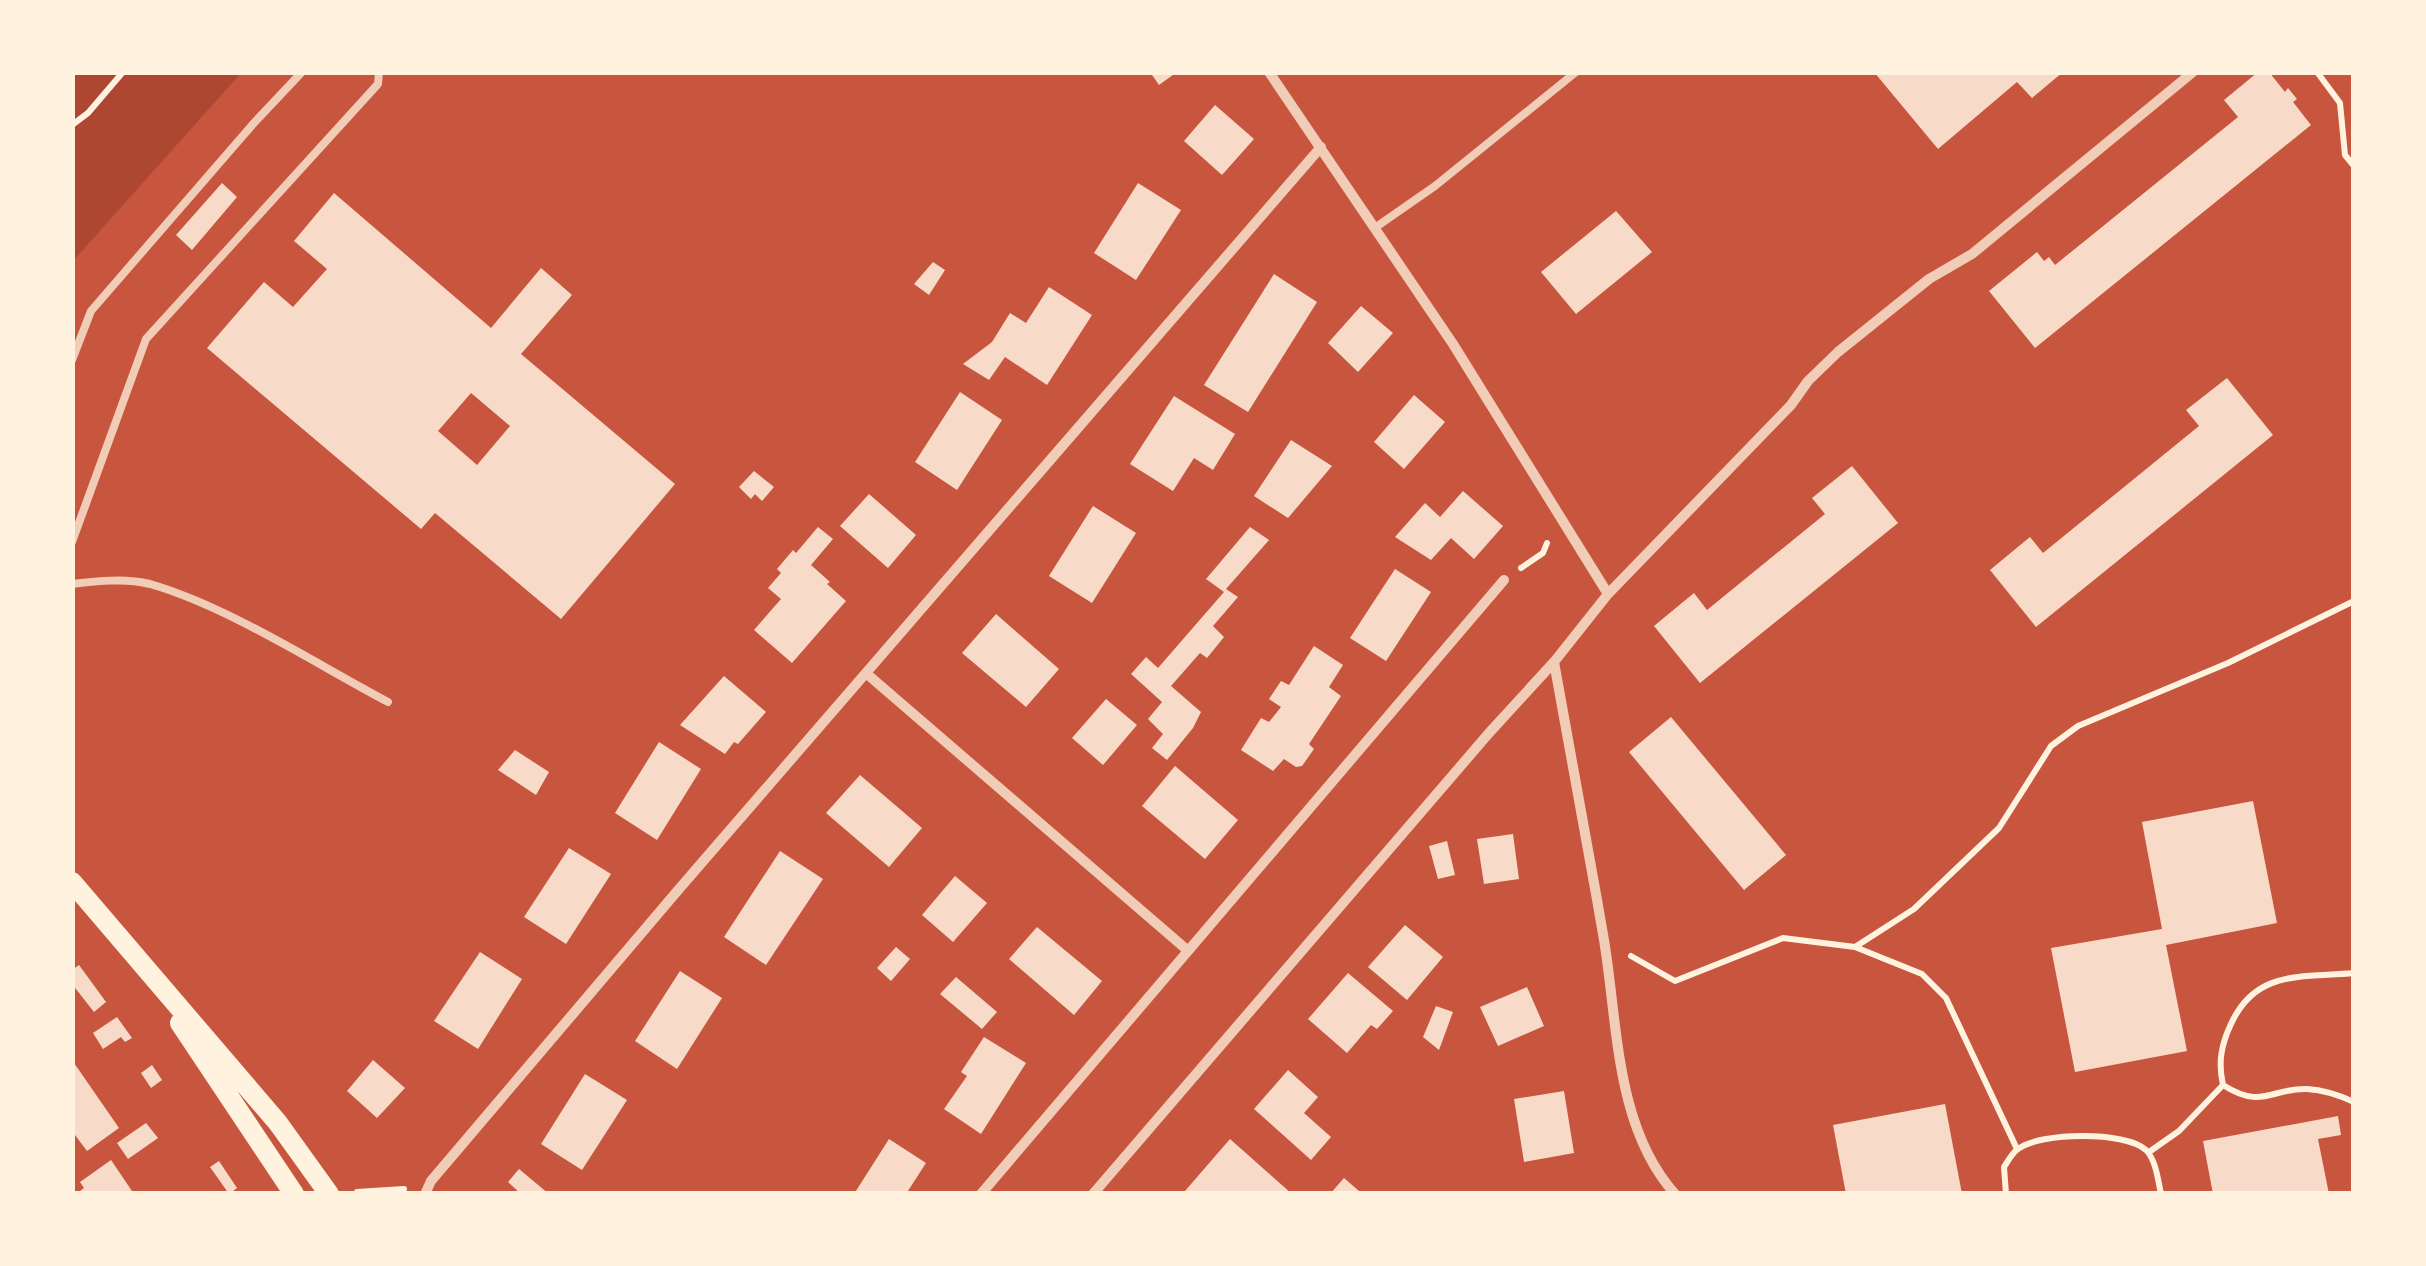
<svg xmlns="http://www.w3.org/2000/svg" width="2426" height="1266" font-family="'Space Grotesk',sans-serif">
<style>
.green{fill:#ae4732}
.building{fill:#f7dbc8;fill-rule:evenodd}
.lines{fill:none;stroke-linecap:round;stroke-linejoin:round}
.path{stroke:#fff3e0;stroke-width:6}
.service{stroke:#f1ccb7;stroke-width:8}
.minor{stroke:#f1ccb7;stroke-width:10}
.secondary{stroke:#fff3e0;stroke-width:20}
</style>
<rect width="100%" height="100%" fill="#c8553d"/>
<path class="green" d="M 73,73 L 241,73 L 73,261 Z"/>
<path class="building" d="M 1150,72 L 1177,72 L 1159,85 Z
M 1874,72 L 2063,72 L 2032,98 L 2017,82 L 1938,149 Z
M 2258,72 L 2269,72 L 2285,92 L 2288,88 L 2297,99 L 2293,102 L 2311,125 L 2035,348 L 1989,291 L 2037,252 L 2044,261 L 2049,257 L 2055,265 L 2238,117 L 2224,100 Z
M 1215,105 L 1254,139 L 1222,175 L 1184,141 Z
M 222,183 L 237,197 L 192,250 L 176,235 Z
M 1138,183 L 1181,210 L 1136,280 L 1094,253 Z
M 334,193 L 491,328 L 541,268 L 572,295 L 521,354 L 675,484 L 561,619 L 435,513 L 421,529 L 207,348 L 264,282 L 293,307 L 327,269 L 294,241 ZM 471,393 L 510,426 L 477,465 L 438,431 Z
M 1616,211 L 1652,252 L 1576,314 L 1541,272 Z
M 933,262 L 945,270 L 929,295 L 914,284 Z
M 1274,274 L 1317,302 L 1248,412 L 1204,385 Z
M 1049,287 L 1092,315 L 1047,385 L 1005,357 L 989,380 L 963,364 L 992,342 L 1010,313 L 1026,323 Z
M 1361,306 L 1393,333 L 1358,372 L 1328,343 Z
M 2227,378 L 2273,435 L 2036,627 L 1990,570 L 2030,537 L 2043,553 L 2199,426 L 2186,410 Z
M 960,392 L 1002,420 L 957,490 L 915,462 Z
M 1414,395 L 1445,422 L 1404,469 L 1374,442 Z
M 1174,396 L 1235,434 L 1213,470 L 1194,458 L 1173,491 L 1130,464 Z
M 1291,440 L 1332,466 L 1288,518 L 1254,496 Z
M 1852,466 L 1898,523 L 1700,683 L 1654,626 L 1694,593 L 1707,610 L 1825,514 L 1812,498 Z
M 754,471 L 774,487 L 762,501 L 755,494 L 751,499 L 739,487 Z
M 1463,491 L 1503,526 L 1474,559 L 1451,538 L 1431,560 L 1395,537 L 1425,503 L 1440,517 Z
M 869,494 L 916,535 L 888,568 L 840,526 Z
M 1093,506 L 1136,533 L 1092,603 L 1049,576 Z
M 818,527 L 833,539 L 811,565 L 830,582 L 827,584 L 846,601 L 792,663 L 754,630 L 781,599 L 768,588 L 781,573 L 777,569 L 793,550 L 796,553 Z
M 1250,527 L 1269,540 L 1226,589 L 1238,597 L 1213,626 L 1224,637 L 1207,658 L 1200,653 L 1171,686 L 1201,712 L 1193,728 L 1167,760 L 1152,748 L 1163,734 L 1148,719 L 1162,702 L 1131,674 L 1146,657 L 1158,668 L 1224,592 L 1206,579 Z
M 1395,569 L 1431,592 L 1386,661 L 1350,638 Z
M 996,614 L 1059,669 L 1026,707 L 962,653 Z
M 1314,646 L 1343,665 L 1329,687 L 1341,696 L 1309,744 L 1314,749 L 1302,766 L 1296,767 L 1284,759 L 1273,771 L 1241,750 L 1261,718 L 1269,722 L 1281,707 L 1269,699 L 1281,681 L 1289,685 Z
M 724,676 L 766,712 L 738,744 L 734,742 L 725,754 L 680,725 Z
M 1106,699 L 1137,725 L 1103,765 L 1072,738 Z
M 1671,717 L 1786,855 L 1744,890 L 1629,752 Z
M 659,742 L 701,769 L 657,840 L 615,813 Z
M 515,750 L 549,772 L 536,795 L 498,770 Z
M 1175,766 L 1238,820 L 1205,859 L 1142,806 Z
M 860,775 L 922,828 L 889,867 L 826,813 Z
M 2253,801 L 2277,923 L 2166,945 L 2187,1051 L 2075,1072 L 2051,948 L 2162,929 L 2142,822 Z
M 1513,834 L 1519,879 L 1484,884 L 1477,839 Z
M 1447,841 L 1455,875 L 1438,879 L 1429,846 Z
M 569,848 L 611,874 L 566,944 L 524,917 Z
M 780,851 L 823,879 L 766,965 L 724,937 Z
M 955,876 L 987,903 L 953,942 L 922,915 Z
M 1405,925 L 1443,957 L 1407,1000 L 1368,967 Z
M 1037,927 L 1102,981 L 1074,1015 L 1009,959 Z
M 896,947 L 910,959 L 891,981 L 877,968 Z
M 480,952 L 522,979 L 478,1049 L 434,1021 Z
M 79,965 L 106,1002 L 94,1012 L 72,984 L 72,970 Z
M 680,971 L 722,998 L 677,1069 L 635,1041 Z
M 1348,973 L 1393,1011 L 1377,1029 L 1371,1025 L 1347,1053 L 1308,1019 Z
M 956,977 L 997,1012 L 982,1029 L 940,994 Z
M 1527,987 L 1544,1026 L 1498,1046 L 1480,1007 Z
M 1436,1006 L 1453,1012 L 1439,1050 L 1423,1037 Z
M 117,1017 L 132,1038 L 125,1042 L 121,1037 L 103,1049 L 93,1033 Z
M 984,1037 L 1026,1063 L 981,1134 L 944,1109 L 967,1076 L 961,1072 Z
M 72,1060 L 119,1128 L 87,1151 L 72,1131 Z
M 373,1060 L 405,1088 L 377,1118 L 347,1091 Z
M 152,1065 L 162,1080 L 151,1088 L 141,1073 Z
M 1288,1070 L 1318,1097 L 1304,1113 L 1331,1137 L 1311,1160 L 1254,1109 Z
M 585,1074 L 627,1100 L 582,1170 L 541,1144 Z
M 1564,1091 L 1574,1153 L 1524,1162 L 1514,1099 Z
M 1945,1104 L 1962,1194 L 1846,1194 L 1833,1125 Z
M 2338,1116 L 2341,1135 L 2318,1139 L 2329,1194 L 2213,1194 L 2203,1141 Z
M 146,1123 L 158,1138 L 128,1159 L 117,1143 Z
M 889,1139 L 926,1163 L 906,1194 L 854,1194 Z
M 1230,1139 L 1292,1194 L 1187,1194 L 1185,1191 Z
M 111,1160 L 134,1194 L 76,1194 L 84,1188 L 80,1182 Z
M 219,1161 L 237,1188 L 229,1194 L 210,1167 Z
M 519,1169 L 549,1194 L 521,1194 L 508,1182 Z
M 1344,1178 L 1359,1191 L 1357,1194 L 1330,1194 Z"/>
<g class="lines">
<path class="path" d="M 2317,72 L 2340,103 L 2345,155 L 2354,166
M 72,125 L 88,113 L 123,72
M 1521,568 L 1543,553 L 1547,543
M 1855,947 L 1922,974 L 1946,998 L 2017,1149
M 1631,956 L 1675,981 L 1783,938 L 1855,947 L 1914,909 L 1999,828 L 2051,746 L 2078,726 L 2228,663 L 2354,601
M 2354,973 C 2302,978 2256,969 2231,1024 C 2221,1045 2218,1063 2223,1085 C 2262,1110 2271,1088 2307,1089 C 2324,1090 2339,1095 2354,1102
M 2149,1152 L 2179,1131 L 2223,1085
M 357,1192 L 404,1189
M 2006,1194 L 2004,1167 C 2008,1161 2012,1153 2018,1149 C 2040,1132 2126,1131 2146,1150 C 2156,1160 2158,1180 2161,1194"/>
<path class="service" d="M 1376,227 L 1435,186 L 1576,72
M 72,360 L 91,311 L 253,124 L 302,72
M 72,542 L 146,339 L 378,84 L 379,72
M 72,584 C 97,581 126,578 150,584 C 227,606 316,664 388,702"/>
<path class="minor" d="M 1269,72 L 1453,344 L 1608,594
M 1554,662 C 1571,754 1588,847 1604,940 C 1618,1024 1615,1127 1675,1194
M 867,674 L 1186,949
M 425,1194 L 431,1181 L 679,889 L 1321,147
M 981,1194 L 1504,580
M 1093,1194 L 1489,733 L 1554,662 L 1608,594 L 1791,405 L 1808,381 L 1838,352 L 1929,279 L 1972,254 L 2193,72"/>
<path class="secondary" d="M 72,882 L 278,1123 L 329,1194
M 180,1023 L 294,1194"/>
</g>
<rect width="2426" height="1266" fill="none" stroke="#fff3e0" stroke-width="150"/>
</svg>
